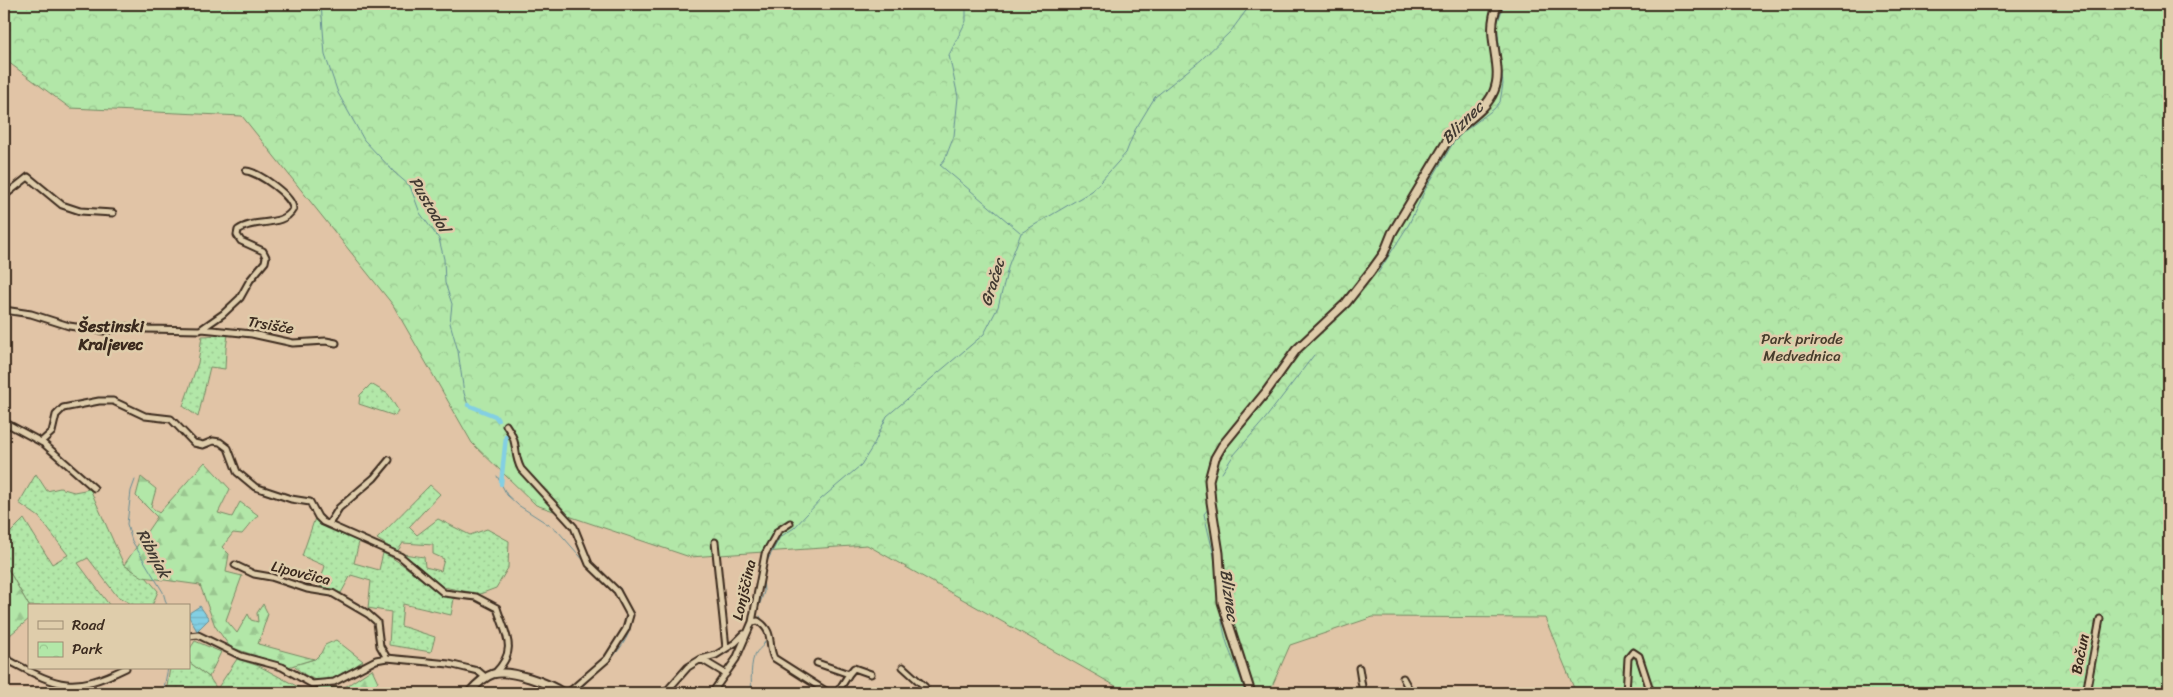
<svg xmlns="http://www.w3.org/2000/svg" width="2173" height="697" font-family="Sriracha,sans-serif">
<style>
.grass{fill:url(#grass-dots);stroke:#768863}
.forest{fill:url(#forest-firs);stroke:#768863}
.park{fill:url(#park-crowns);stroke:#768863}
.water{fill:url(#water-rules);stroke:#668d94}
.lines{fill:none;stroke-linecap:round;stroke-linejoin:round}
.stream{stroke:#668d94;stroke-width:1}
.canal{stroke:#83cfe3;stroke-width:4.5}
.street-casing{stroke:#3b2a1e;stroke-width:9}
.secondary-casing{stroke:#3b2a1e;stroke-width:11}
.street{stroke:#dfcdab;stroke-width:5}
.secondary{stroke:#dfcdab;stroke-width:7}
.labels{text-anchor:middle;stroke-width:5;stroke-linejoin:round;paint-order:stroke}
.street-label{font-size:15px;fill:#3b2a1e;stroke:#dfcdab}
.park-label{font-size:15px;fill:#473d2c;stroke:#dfcdab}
.water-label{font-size:16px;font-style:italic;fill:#423a32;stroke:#dfcdab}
.neighbourhood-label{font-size:16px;font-weight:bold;fill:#3b2a1e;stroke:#dfcdab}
</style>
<defs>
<pattern id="grass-dots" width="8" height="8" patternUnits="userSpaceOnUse" patternTransform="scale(1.25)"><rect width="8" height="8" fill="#b2e7a8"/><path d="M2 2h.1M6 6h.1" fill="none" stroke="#9ac690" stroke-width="1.8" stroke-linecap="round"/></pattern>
<pattern id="forest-firs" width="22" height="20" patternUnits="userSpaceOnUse" patternTransform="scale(1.25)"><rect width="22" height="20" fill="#b2e7a8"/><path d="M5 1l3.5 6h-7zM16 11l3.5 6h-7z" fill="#9ac690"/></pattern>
<pattern id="park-crowns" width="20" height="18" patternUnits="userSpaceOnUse" patternTransform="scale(1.25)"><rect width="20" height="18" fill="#b2e7a8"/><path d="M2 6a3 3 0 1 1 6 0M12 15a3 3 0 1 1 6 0" fill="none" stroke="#9ac690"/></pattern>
<pattern id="water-rules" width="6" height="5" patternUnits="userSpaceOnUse" patternTransform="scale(1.25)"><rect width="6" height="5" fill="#83cfe3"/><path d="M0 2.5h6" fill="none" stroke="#72b2c2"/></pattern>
</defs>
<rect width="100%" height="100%" fill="#e1c4a6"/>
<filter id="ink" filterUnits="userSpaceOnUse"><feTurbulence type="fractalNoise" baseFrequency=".02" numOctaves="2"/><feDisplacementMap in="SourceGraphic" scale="10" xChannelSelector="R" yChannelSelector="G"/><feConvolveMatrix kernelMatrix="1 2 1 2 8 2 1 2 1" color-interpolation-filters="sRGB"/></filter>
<g filter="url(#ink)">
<path class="grass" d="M 228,335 L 226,348 L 225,369 L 210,367 L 198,417 L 183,406 L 198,363 L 202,336 Z
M 371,384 L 388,394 L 398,410 L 395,416 L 359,404 L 360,395 Z
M 36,474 L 47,491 L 60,488 L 74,492 L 90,489 L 124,565 L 146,577 L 158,591 L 152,606 L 135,606 L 117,596 L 88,558 L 78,563 L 110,606 L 29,606 L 4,562 L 4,539 L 24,519 L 52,564 L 68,555 L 39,517 L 19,503 Z
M 430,485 L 440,494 L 409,527 L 417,535 L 438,519 L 470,535 L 487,529 L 509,541 L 508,568 L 496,588 L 480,594 L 443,587 L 403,554 L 424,557 L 425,567 L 441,571 L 444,559 L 433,554 L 433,545 L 403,543 L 397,552 L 377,539 Z
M 315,518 L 328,527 L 359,542 L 354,563 L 379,570 L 383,553 C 409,565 427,589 454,599 L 451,615 L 403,604 L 401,626 L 435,637 L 431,652 L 389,645 L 391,612 L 368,608 L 371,581 L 351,575 L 341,593 L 319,586 L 325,566 L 302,556 Z
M 336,640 L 363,661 C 354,666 345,675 336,679 C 319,685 304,676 293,665 L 315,659 L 321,653 L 325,645 Z
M 237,659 L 259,666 L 302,689 L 290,693 L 166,693 L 170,668 L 189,668 L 189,662 L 209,677 L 217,689 Z"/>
<path class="forest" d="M 205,462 L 230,489 L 218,513 L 232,517 L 240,502 L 258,515 L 242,534 L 233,533 L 222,547 L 229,554 L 226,572 L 242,576 L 226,620 L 237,633 L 248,614 L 251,620 L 258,622 L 257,613 L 263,604 L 268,614 L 258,644 L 314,659 L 288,667 L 230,647 L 215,626 L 200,585 L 143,577 L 124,565 L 157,517 L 136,496 L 141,477 L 156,489 L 151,507 L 159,513 Z
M 5,564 L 29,606 L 29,619 L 4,640 Z
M 195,641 L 221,652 L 209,677 L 189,662 L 189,650 Z
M 372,669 L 378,682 L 363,693 L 290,693 L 302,689 L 345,687 Z"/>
<path class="park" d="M 4,4 L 2169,4 L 2169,693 L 1576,693 L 1545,618 L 1373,617 L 1290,645 L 1269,693 L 1128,693 L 867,545 L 690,557 L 536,505 L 472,443 L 393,305 L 242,116 L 70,108 L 4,59 Z"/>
<path class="water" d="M 200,606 L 209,619 L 197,631 L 189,617 L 189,613 Z"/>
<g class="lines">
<path class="stream" d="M 321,4 L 325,55 L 338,93 L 364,140 L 395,173 L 410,186 L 420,213 L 439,239 L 444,259 L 445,283 L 452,304 L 450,323 L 458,351 L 464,393 L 468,405
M 966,4 L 966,21 L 949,55 L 958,97 L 954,136 L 945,159 L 940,165 L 1020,232
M 1378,273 L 1409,224 L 1425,190 L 1453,143 L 1463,132 L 1494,109 L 1500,102 L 1503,84 L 1497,24 L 1504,4
M 1222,473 L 1233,456 L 1265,419 L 1314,355
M 497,476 L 507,495 L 518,505 L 557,530 L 586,563
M 135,480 L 131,491 L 127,524 L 132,541 L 163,592 L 167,606
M 1209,508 L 1204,514 L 1214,556 L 1218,588
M 765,565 L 780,537 L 794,528 L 821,499 L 861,465 L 873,446 L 887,416 L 984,334 L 998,307 L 1009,264 L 1021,233 L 1092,191 L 1126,153 L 1135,130 L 1155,97 L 1201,60 L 1231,31 L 1251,4
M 613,584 L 620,588 L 630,611
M 759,606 L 764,592 L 763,578
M 1220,607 C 1222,622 1224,636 1229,649 C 1234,664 1242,677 1245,693
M 760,616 L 761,618
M 163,693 L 168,668
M 576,693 C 595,671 631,650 632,617
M 752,693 C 751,685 750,660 756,653 C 759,648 763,648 765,641"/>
<path class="canal" d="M 468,405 L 495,416 L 498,420
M 501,484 L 506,436"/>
<g class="street-casing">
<path id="street" d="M 4,196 L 28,177 L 62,205 L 80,211 L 113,213
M 4,310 L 31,314 L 69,326 L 104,331 L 126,327 L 146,329 L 200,330 L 223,314 L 240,298 L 250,280 L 265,262 L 266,257 L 263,251 L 241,241 L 237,235 L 238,230 C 254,218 283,228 293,209 C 293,196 258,172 246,171
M 202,329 L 252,334 L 293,343 L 326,341 L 336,343
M 4,422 L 43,443 L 94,488
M 506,425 C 520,444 512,452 521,469 L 574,527 L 589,564 L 617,591 L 630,615 L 626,629 L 607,659 L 568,693
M 41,442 L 52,432 L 56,415 L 63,408 L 99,401 L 113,401 L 145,416 L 171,419 L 194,443 L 203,445 L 213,441 L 220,442 L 228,448 L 237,472 L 255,487 L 291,499 L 310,502 L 318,517 L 323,522 L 400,556 L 444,593 L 476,597 L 497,608 C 505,634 519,649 495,673
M 329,524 L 339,508 L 374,478 L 389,460
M 715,542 L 726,648
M 235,565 L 254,574 L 271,577 L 307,589 L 332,593 L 368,614 L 377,622 L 380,646 L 387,658
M 752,622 L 758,621 C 775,632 767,644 774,658 L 829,693
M 189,636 L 198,635 L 241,656 L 282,667 L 312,684 L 334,682 L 376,660 L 387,658 L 449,664 L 478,671 L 485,677
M 4,658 C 56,685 69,696 126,668
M 701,659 L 726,674
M 817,663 L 849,674 L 837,693
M 903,667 L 925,687 L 924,693
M 1359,668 L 1363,693
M 849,674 L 854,668 L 871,674
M 1403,678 L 1411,693
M 665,693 L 688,667 L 701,659 L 716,655 L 735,643 L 744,634
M 712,693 L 736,659 L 752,622 L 765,554 L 778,531 L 790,523
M 1626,693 L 1628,658 L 1633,652 L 1639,656 L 1651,693
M 2086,693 L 2100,619"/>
</g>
<g class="secondary-casing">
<path id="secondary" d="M 469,693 C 475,686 483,677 493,674 C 511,669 548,683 563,693
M 1251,693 L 1222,602 L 1219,553 L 1211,502 L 1209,480 L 1215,458 L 1222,446 L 1266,392 L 1296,350 L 1346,303 L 1371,271 L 1384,253 L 1392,233 L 1447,141 C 1461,122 1485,113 1494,91 C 1505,65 1483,35 1498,4"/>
</g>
<use href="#street" class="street"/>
<use href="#secondary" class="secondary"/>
</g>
</g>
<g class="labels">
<g class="street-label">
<text transform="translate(271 325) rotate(10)" y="5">Trsišče</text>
<text transform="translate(301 573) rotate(14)" y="5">Lipovčica</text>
<text transform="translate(744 590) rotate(-77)" y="5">Lonjščina</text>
<text transform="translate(2080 654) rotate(-79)" y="5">Bačun</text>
</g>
<g class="park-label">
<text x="1802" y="344">Park prirode<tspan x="1802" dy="17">Medvednica</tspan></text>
</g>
<g class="water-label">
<text transform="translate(1462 122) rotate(-45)" y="6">Bliznec</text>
<text transform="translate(430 204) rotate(59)" y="6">Pustodol</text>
<text transform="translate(992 282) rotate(-73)" y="6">Gračec</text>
<text transform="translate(154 553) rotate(62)" y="6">Ribnjak</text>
<text transform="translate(1230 595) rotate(82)" y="6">Bliznec</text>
</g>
<g class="neighbourhood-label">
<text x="111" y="332">Šestinski<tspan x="111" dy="18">Kraljevec</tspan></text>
</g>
</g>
<rect width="2173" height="697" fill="none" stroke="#dfcdab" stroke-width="20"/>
<rect x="10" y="10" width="2153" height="677" fill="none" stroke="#3b2a1e" stroke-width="2" filter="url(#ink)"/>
<rect x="28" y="604" width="162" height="65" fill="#dfcdab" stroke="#9d8c73"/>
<rect x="38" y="621" width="25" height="8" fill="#dfcdab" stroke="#9d8c73"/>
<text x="72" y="630" font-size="15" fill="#3b2a1e">Road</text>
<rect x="38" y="642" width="25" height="15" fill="url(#park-crowns)" stroke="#9d8c73"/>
<text x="72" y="654" font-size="15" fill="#3b2a1e">Park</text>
</svg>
